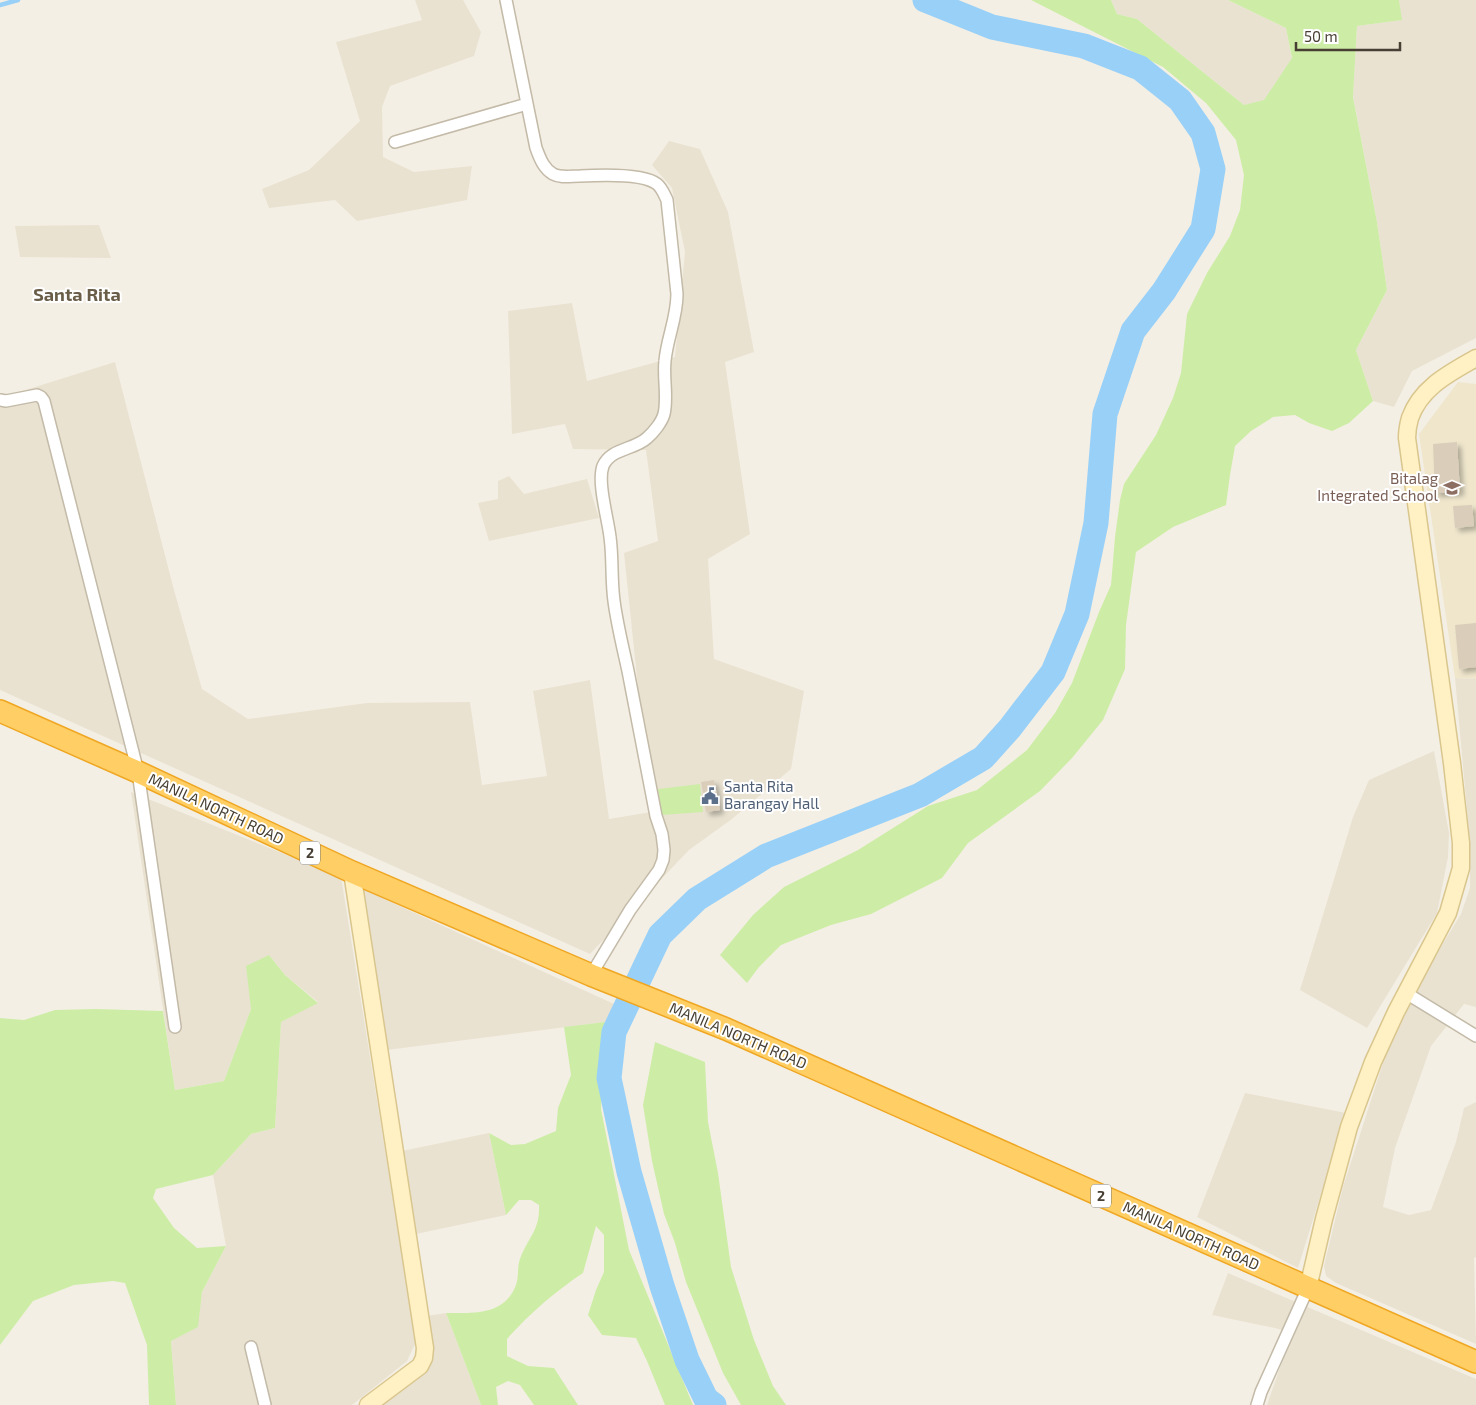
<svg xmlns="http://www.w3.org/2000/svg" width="1476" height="1405" font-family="'Exo 2',sans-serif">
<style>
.residential{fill:#e9e2d1}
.education{fill:#efe6cc}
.green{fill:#cdeda7}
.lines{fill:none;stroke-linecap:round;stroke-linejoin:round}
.stream{stroke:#98d0f8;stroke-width:4.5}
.river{stroke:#98d0f8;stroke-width:25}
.building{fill:#dacebb;filter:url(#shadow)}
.street-casing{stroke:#c3baa8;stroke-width:14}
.secondary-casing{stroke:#d9c68e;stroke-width:19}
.highway-casing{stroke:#efa723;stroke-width:24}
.street{stroke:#fff;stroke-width:11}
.secondary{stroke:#fff1c3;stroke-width:16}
.highway{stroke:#ffce64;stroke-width:21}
.labels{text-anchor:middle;stroke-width:4;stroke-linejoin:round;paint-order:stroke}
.shield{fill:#fff;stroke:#7e7970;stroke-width:1}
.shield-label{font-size:14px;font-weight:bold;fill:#473f33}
.education-label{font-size:15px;fill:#785e54;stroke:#fff;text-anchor:end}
.service-label{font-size:15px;fill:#4e5e75;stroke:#fff;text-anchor:start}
.street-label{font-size:15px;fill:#473f33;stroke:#fff}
.quarter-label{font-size:18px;font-weight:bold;fill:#6b5e49;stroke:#fff}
</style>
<defs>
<filter id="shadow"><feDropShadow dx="4" dy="4" stdDeviation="2.5" flood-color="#0004"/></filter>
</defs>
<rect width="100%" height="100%" fill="#f4efe4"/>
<path class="residential" d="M 415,0 L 463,0 L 481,32 L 474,56 L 390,86 L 382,107 L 383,157 L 414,172 L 472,166 L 467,200 L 357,221 L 335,200 L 269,208 L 262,189 L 309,170 L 360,121 L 336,42 L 422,20 Z
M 1111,0 L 1228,0 L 1286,28 L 1292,59 L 1264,101 L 1244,105 L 1137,19 L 1117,14 Z
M 1399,0 L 1476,0 L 1476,338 L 1412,371 L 1394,407 L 1373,401 L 1356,350 L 1387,290 L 1377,222 L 1353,96 L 1357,26 L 1401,20 Z
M 669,141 L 700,149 L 728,212 L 754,352 L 725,362 L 750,534 L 708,559 L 714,659 L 804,691 L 791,769 L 732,819 L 689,850 L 590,954 L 0,690 L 0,398 L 115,362 L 174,590 L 202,689 L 248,719 L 367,703 L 470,702 L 482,785 L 547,776 L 533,691 L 590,680 L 609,819 L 651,812 L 624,553 L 658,541 L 646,450 L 573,449 L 565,424 L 512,434 L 508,311 L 572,303 L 587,381 L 675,357 L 685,252 L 672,188 L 652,165 Z
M 99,225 L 111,258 L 20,257 L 15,226 Z
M 509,476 L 524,494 L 587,479 L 599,518 L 489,541 L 478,503 L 498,499 L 498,481 Z
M 1455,678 L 1476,679 L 1476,1007 L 1464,1004 L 1431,1046 L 1395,1148 L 1383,1207 L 1409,1215 L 1431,1210 L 1456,1142 L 1464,1108 L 1476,1102 L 1476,1257 L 1474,1258 L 1476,1344 L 1336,1283 L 1326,1276 L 1324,1266 L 1343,1187 L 1385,1057 L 1413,993 L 1461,914 L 1470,888 L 1470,843 Z
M 1434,751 L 1449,833 L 1448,857 L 1437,913 L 1367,1028 L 1300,990 L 1353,817 L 1369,780 Z
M 131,792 L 341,877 L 416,1342 L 407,1361 L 352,1405 L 176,1405 L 171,1340 L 197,1327 L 202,1292 L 226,1246 L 213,1175 L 251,1134 L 275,1128 L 281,1022 L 318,1002 L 285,975 L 269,955 L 251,1009 L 224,1081 L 175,1090 Z
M 360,888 L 614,1004 L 605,1022 L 387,1050 Z
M 1245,1093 L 1346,1113 L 1298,1268 L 1197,1217 Z
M 489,1133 L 506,1215 L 416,1234 L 402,1151 Z
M 1228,1273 L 1476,1379 L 1476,1405 L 1267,1405 L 1292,1333 L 1275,1328 L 1212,1315 Z
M 446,1313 L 481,1405 L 377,1405 L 429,1365 L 427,1316 Z"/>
<path class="education" d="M 1458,382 L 1476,384 L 1476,679 L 1455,678 L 1419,434 Z"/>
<path class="green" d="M 1031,0 L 1111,0 L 1117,14 L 1137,19 L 1244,105 L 1264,100 L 1292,58 L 1286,28 L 1228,0 L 1399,0 L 1402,20 L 1357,26 L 1353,97 L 1377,222 L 1387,290 L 1356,350 L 1373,401 L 1349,423 L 1332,431 L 1309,423 L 1295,415 L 1273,417 L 1251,431 L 1235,446 L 1230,475 L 1226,505 L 1173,527 L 1136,552 L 1126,625 L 1125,669 L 1103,720 L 1072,758 L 1040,791 L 968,843 L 942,878 L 871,914 L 831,925 L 781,945 L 759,967 L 747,983 L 720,955 L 753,915 L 784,887 L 858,850 L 928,806 L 977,790 L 1027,750 L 1055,713 L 1072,683 L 1099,612 L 1111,585 L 1115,537 L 1120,500 L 1124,484 L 1156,435 L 1173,398 L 1181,373 L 1187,314 L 1207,273 L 1230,236 L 1240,210 L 1244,175 L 1236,140 L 1206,103 L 1163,67 Z
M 700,784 L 703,812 L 662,815 L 658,789 Z
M 269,955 L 285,975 L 318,1003 L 281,1022 L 275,1128 L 251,1134 L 213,1175 L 156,1189 L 153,1198 L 174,1228 L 197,1248 L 226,1246 L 202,1292 L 198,1327 L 171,1341 L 176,1405 L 149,1405 L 147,1345 L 125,1283 L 113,1281 L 74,1285 L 33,1301 L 0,1345 L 0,1018 L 24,1020 L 55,1010 L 96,1009 L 163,1011 L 175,1090 L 224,1081 L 251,1009 L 246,966 Z
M 605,1022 L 601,1109 L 629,1250 L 693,1405 L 665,1405 L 647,1361 L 636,1338 L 602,1335 L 588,1315 L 596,1290 L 604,1272 L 604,1235 L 596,1226 L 583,1273 C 556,1291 529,1314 507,1339 L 507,1356 L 528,1366 L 554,1368 L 578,1405 L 534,1405 L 520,1385 L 508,1381 L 496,1387 L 498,1405 L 481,1405 L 446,1313 C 474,1313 504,1316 516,1285 C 519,1277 517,1267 520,1259 C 528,1237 540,1231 539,1205 L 531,1200 L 519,1200 L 506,1215 L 489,1133 L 511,1145 L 525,1144 L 556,1131 L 558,1108 L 571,1075 L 564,1027 Z
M 655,1042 L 705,1062 L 708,1122 L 718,1173 L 731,1267 L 754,1340 L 773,1386 L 786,1405 L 741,1405 L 723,1373 L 686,1282 L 675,1243 L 664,1214 L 652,1161 L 643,1105 Z"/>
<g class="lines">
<path class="stream" d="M 0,5 L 18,0"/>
<path class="river" d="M 714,1405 L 706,1399 L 687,1360 L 662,1286 L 629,1172 L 609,1078 L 614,1032 L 660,935 L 697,899 L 766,856 L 920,795 L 983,758 L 1010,728 L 1053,672 L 1077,614 L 1096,523 L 1105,414 L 1133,331 L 1164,291 L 1203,229 L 1213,169 L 1203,133 L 1180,100 L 1140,68 L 1084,46 L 992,27 L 925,0"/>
</g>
<path class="building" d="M 1457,442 L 1460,492 L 1435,493 L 1433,444 Z
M 1472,505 L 1474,526 L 1455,528 L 1453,506 Z
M 1476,623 L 1476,667 L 1459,669 L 1455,625 Z
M 714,780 L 720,810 L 706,812 L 701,782 Z"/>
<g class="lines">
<g class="street-casing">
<path id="street" d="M 506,0 L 536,148 C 540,158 543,168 553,174 C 560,178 571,176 580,176 C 598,175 643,173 657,184 C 662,188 664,194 667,200 L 677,294 C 677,318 667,338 665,361 C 663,377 668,398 664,414 C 662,422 653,433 647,438 C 634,450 611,448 603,466 C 597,482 608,519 610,537 C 613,558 611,580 614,601 C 617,624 623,648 628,671 C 637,719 647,768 656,816 L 662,834 L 664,850 L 663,860 L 659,870 L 630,910 L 591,975
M 395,142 L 527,104
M 0,400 L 6,401 L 37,395 L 41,397 L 44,401 L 138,772 L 175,1027
M 1406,993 L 1476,1036
M 251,1347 L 265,1405
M 1257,1405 L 1261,1392 L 1308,1288"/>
</g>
<g class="secondary-casing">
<path id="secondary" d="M 352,872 L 425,1348 L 424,1358 L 420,1366 L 368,1405
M 1308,1288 L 1324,1219 L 1349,1127 L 1373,1062 L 1396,1012 L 1448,913 L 1461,868 L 1461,843 L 1452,763 L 1407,438 C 1407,432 1408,425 1410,418 C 1421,387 1450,373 1476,358"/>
</g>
<g class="highway-casing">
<path id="highway" d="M 0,711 L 138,772 L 352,872 L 591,975 L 726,1029 L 1476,1362"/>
</g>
<use href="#street" class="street"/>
<use href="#secondary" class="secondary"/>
<use href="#highway" class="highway"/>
</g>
<defs>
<g id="school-bare" transform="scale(1.35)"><path d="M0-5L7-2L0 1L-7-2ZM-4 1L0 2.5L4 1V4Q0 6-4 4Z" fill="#8d6e63" stroke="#fff" stroke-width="2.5" paint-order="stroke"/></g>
<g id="civic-bare" transform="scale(1.35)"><path d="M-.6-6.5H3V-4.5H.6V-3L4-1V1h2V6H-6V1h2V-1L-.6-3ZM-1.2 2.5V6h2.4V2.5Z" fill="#5c6f8a" stroke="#fff" stroke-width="2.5" paint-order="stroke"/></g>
</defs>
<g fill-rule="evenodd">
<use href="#school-bare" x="1452" y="488"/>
<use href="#civic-bare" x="710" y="796"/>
</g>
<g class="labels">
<g class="shield">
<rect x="300" y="841.5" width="20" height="23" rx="4"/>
<rect x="1091" y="1184.5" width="20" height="23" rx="4"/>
</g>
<g class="shield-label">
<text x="310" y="858">2</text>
<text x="1101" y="1201">2</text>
</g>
<g class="education-label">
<text x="1438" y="484">Bitalag<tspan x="1438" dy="17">Integrated School</tspan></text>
</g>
<g class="service-label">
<text x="724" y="792">Santa Rita<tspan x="724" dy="17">Barangay Hall</tspan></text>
</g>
<g class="street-label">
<text transform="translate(216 809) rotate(25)" y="5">MANILA NORTH ROAD</text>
<text transform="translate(738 1036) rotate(23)" y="5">MANILA NORTH ROAD</text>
<text transform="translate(1191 1236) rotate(24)" y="5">MANILA NORTH ROAD</text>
</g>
<g class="quarter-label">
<text x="77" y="301">Santa Rita</text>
</g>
</g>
<path d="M1296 42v8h104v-8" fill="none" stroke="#473f33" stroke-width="2.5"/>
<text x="1304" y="42" font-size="15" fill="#473f33" stroke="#ffffff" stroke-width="4" paint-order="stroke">50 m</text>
</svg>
